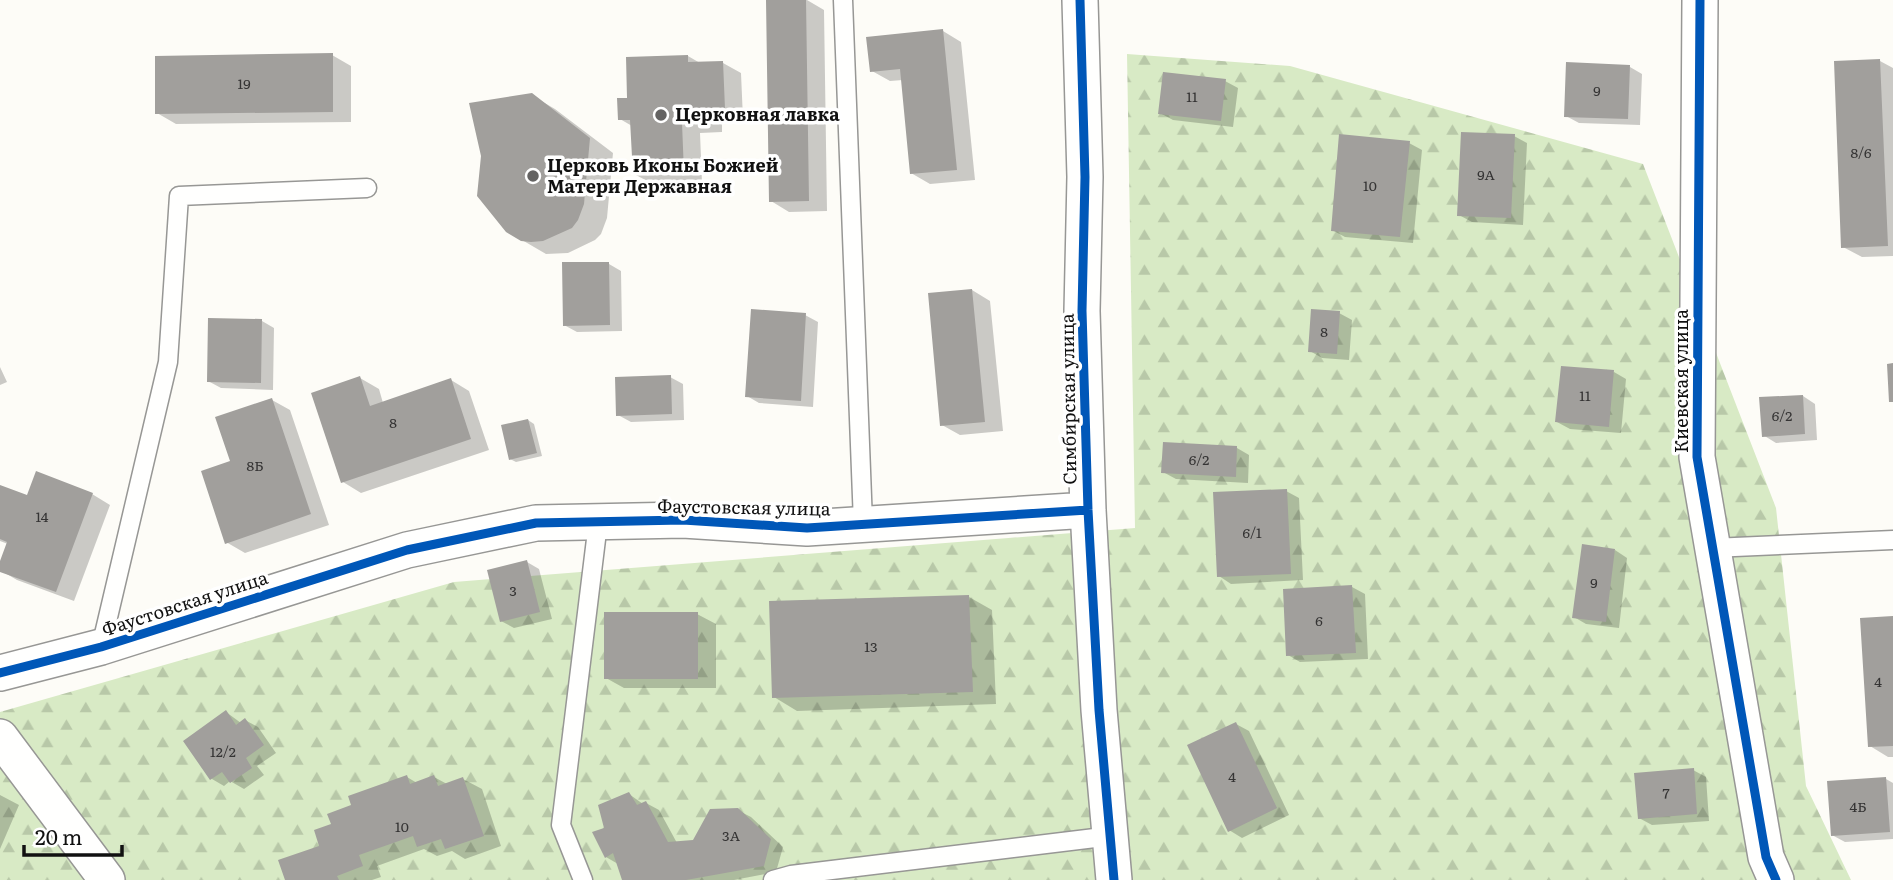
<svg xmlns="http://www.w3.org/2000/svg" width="1893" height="880" font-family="Literata,serif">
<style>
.forest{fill:url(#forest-firs)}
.shadow{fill:#0003}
.building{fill:#a19f9c}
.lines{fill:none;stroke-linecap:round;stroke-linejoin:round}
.service-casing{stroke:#979795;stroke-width:21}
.minor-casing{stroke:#979795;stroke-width:38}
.service{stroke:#fffffe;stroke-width:18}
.minor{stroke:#fffffe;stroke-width:35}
.cycleway-casing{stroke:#fff;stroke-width:13}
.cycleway{stroke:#0057b8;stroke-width:9}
.poi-dot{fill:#646362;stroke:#fff;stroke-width:2.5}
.labels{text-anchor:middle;stroke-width:7;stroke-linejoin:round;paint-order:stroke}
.number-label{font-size:14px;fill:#353434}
.poi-label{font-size:18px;font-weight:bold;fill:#111;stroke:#fff;text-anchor:start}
.street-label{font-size:18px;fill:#111;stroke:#fff}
</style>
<defs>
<pattern id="forest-firs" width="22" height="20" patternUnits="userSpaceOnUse" patternTransform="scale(1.75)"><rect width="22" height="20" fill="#d8eac5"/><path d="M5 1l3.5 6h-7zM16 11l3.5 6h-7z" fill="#b8c8a8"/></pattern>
</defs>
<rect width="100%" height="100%" fill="#fdfcf7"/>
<path class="forest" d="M 1127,54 L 1290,66 L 1643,164 L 1776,508 L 1806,786 L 1851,880 L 0,880 L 0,712 L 454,582 L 1135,528 Z"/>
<path class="shadow" d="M 768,0 L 807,0 L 824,10 L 827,211 L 789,212 L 771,201 Z
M 943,31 L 961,42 L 975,180 L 930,184 L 911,173 L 903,80 L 890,81 L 872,71 Z
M 332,55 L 351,66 L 351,122 L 176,124 L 157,113 Z
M 688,56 L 700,63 L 723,63 L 741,73 L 743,119 L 722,120 L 722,132 L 700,133 L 702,183 L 653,184 L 634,174 L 632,126 L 620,119 L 629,99 Z
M 1880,61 L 1893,68 L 1893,256 L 1862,257 L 1843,247 Z
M 1630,67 L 1642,74 L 1640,125 L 1579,123 L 1566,116 Z
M 1225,81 L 1238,88 L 1233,127 L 1173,120 L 1160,113 Z
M 531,95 L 555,109 L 613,153 L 607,218 L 601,234 L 595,240 L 568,253 L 546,254 L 522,240 Z
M 1514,136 L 1527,143 L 1523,225 L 1472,222 L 1459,215 Z
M 1409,143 L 1422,150 L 1413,243 L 1345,237 L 1332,230 Z
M 609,264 L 621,271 L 622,331 L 577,332 L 564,325 Z
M 972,290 L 990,301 L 1003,431 L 960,435 L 942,425 Z
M 1339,313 L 1352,320 L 1349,360 L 1322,358 L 1310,351 Z
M 805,315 L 818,322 L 813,407 L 759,403 L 747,396 Z
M 262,321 L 274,328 L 273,390 L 221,388 L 208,381 Z
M 0,367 L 7,382 L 0,385 Z
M 1614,372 L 1626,379 L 1621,433 L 1570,429 L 1557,422 Z
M 670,377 L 683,384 L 684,420 L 631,422 L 618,415 Z
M 360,378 L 379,389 L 383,403 L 451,380 L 469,391 L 489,450 L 361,493 L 343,482 Z
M 1803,396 L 1815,404 L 1817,440 L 1776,443 L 1763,435 Z
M 272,400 L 290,410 L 329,525 L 245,553 L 226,542 L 232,462 Z
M 528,420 L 534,424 L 542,456 L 516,462 L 510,459 Z
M 1237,448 L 1249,455 L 1248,483 L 1176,479 L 1163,472 Z
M 0,486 L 28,497 L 92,494 L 110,505 L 74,601 L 17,580 L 0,570 L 8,544 L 0,541 Z
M 1286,491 L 1299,498 L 1303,580 L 1231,584 L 1219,576 Z
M 1615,550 L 1627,558 L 1619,628 L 1586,624 L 1574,617 Z
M 527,562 L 539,569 L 552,619 L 514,628 L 501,621 Z
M 1352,587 L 1365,594 L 1368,659 L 1300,662 L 1288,655 Z
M 969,597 L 992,610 L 996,704 L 797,711 L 774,697 Z
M 697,614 L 716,624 L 716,688 L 624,688 L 606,678 Z
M 1893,618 L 1893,757 L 1888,757 L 1870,746 Z
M 226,712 L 241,723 L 245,720 L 258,727 L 276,753 L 257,766 L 264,775 L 244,789 L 230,781 L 224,786 L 212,779 Z
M 1236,724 L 1249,731 L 1289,815 L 1242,838 L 1229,830 Z
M 1693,770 L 1706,777 L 1709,821 L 1652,825 L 1639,818 Z
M 407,777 L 417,783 L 434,777 L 447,784 L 463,779 L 482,789 L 501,846 L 465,859 L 452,851 L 437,856 L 424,849 L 377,866 L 381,877 L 372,880 L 287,880 L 321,847 L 333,826 L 354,806 Z
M 1886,779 L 1893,783 L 1893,839 L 1845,842 L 1832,835 Z
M 629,794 L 643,804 L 646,803 L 659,810 L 677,843 L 694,842 L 737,810 L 751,817 L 783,847 L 776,872 L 734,880 L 624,880 L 618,864 L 606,857 L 606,829 Z
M 0,795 L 19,805 L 0,849 Z"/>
<path class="building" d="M 766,0 L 806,0 L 809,201 L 769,202 Z
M 943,29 L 957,170 L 910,174 L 900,69 L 870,72 L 866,37 Z
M 333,53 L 333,112 L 155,114 L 155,56 Z
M 688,55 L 688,62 L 723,61 L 725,109 L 704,110 L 704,122 L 682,123 L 684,173 L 633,175 L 630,120 L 618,120 L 617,98 L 627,98 L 626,57 Z
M 1880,59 L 1888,246 L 1841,248 L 1834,61 Z
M 1566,62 L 1630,65 L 1628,119 L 1564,117 Z
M 1163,72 L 1226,79 L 1221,121 L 1158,114 Z
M 532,93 L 590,138 L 584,204 L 578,220 L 572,228 L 543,241 L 531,242 L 521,241 L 506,232 L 477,196 L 481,156 L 469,103 Z
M 1461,132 L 1515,134 L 1511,218 L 1457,216 Z
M 1339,134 L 1410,141 L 1400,237 L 1331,231 Z
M 562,262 L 609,262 L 610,325 L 563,326 Z
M 972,289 L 985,422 L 940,426 L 928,293 Z
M 751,309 L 806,313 L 801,401 L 745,397 Z
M 1311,309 L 1340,311 L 1337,354 L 1308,352 Z
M 208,318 L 262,319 L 261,383 L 207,382 Z
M 1893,363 L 1893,402 L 1889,402 L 1887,364 Z
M 1561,366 L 1614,370 L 1609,427 L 1555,422 Z
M 671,375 L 672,414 L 616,416 L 615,377 Z
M 360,376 L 370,406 L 451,378 L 471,439 L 341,483 L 311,393 Z
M 1803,395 L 1805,434 L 1762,437 L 1759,397 Z
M 272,398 L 311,514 L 225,544 L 201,471 L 230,461 L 215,417 Z
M 528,419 L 537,453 L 509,460 L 501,425 Z
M 1163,442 L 1237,446 L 1236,477 L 1161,473 Z
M 36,471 L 93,493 L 56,592 L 0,572 L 0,561 L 7,542 L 0,539 L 0,485 L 27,495 Z
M 1287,489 L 1291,574 L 1217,577 L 1213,492 Z
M 1582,544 L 1615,549 L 1606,622 L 1572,618 Z
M 527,560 L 540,612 L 500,622 L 487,570 Z
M 1352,585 L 1356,653 L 1286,656 L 1283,589 Z
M 969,595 L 973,692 L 772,698 L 769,601 Z
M 604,612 L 698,612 L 698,679 L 604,679 Z
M 1893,616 L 1893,746 L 1868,747 L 1860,618 Z
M 226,710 L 236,725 L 245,718 L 264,745 L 246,758 L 252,768 L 230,783 L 222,772 L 210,780 L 183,741 Z
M 1236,722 L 1277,808 L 1228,832 L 1187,745 Z
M 1694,768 L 1697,814 L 1638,819 L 1634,773 Z
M 407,775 L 410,784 L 434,775 L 438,786 L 463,777 L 484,836 L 445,849 L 441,839 L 417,847 L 413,836 L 359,855 L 363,866 L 337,876 L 339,880 L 285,880 L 278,860 L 319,846 L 314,830 L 331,824 L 327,814 L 351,805 L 348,796 Z
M 1886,777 L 1890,832 L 1831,836 L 1827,781 Z
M 629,792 L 637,805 L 646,801 L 668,842 L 693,840 L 710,809 L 738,808 L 771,839 L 764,866 L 686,880 L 622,880 L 613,853 L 605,858 L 592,832 L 604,828 L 598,805 Z"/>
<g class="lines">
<g class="service-casing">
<path id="service" d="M 843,0 L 863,523
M 1712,548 L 1893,540
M 101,647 L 168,362 L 179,196 L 367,188
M 583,880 L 561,825 L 598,523
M 773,880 L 791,875 L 1095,838"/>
</g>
<g class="minor-casing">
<path id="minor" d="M 1080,0 L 1085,177 L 1082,311 L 1088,510 L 1099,710 L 1114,880
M 1700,0 L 1697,457 L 1766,857 L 1776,880
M 0,673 L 101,647 L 407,550 L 536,523 L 683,520 L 807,528 L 1088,510
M 0,737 L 107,880"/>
</g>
<use href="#service" class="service"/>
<use href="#minor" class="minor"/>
<g class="cycleway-casing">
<path id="cycleway" d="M 1080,0 L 1085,177 L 1082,311 L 1088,510 L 1099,710 L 1114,880
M 1700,0 L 1697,457 L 1766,857 L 1776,880
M 0,673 L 101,647 L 407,550 L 536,523 L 683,520 L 807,528 L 1088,510"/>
</g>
<use href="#cycleway" class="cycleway"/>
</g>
<g class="poi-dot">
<circle cx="661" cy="115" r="7"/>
<circle cx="533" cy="176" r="7"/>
</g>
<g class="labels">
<g class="number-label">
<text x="244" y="89">19</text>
<text x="1597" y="96">9</text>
<text x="1192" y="102">11</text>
<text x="1861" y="158">8/6</text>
<text x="1486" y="180">9А</text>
<text x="1370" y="191">10</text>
<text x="1324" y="337">8</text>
<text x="1585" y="401">11</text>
<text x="1782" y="421">6/2</text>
<text x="393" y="428">8</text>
<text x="1199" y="465">6/2</text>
<text x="255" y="471">8Б</text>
<text x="42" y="522">14</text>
<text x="1252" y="538">6/1</text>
<text x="1594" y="588">9</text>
<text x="513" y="596">3</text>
<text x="1319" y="626">6</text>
<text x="871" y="652">13</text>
<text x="1878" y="687">4</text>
<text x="223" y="757">12/2</text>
<text x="1232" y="782">4</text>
<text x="1666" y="798">7</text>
<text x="1858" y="812">4Б</text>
<text x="402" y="832">10</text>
<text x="731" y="841">3А</text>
</g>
<g class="poi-label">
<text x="675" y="121">Церковная лавка</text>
<text x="547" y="172">Церковь Иконы Божией<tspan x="547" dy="21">Матери Державная</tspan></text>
</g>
<g class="street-label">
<text transform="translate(1682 381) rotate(-90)" y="6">Киевская улица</text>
<text transform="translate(1069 399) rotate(-91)" y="6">Симбирская улица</text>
<text transform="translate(744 508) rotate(1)" y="6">Фаустовская улица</text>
<text transform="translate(185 604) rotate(-18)" y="6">Фаустовская улица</text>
</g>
</g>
<path d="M24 845v10h98v-10" fill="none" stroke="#111111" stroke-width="3.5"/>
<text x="35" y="845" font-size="21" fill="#111111" stroke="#ffffff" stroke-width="5" paint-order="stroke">20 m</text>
</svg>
